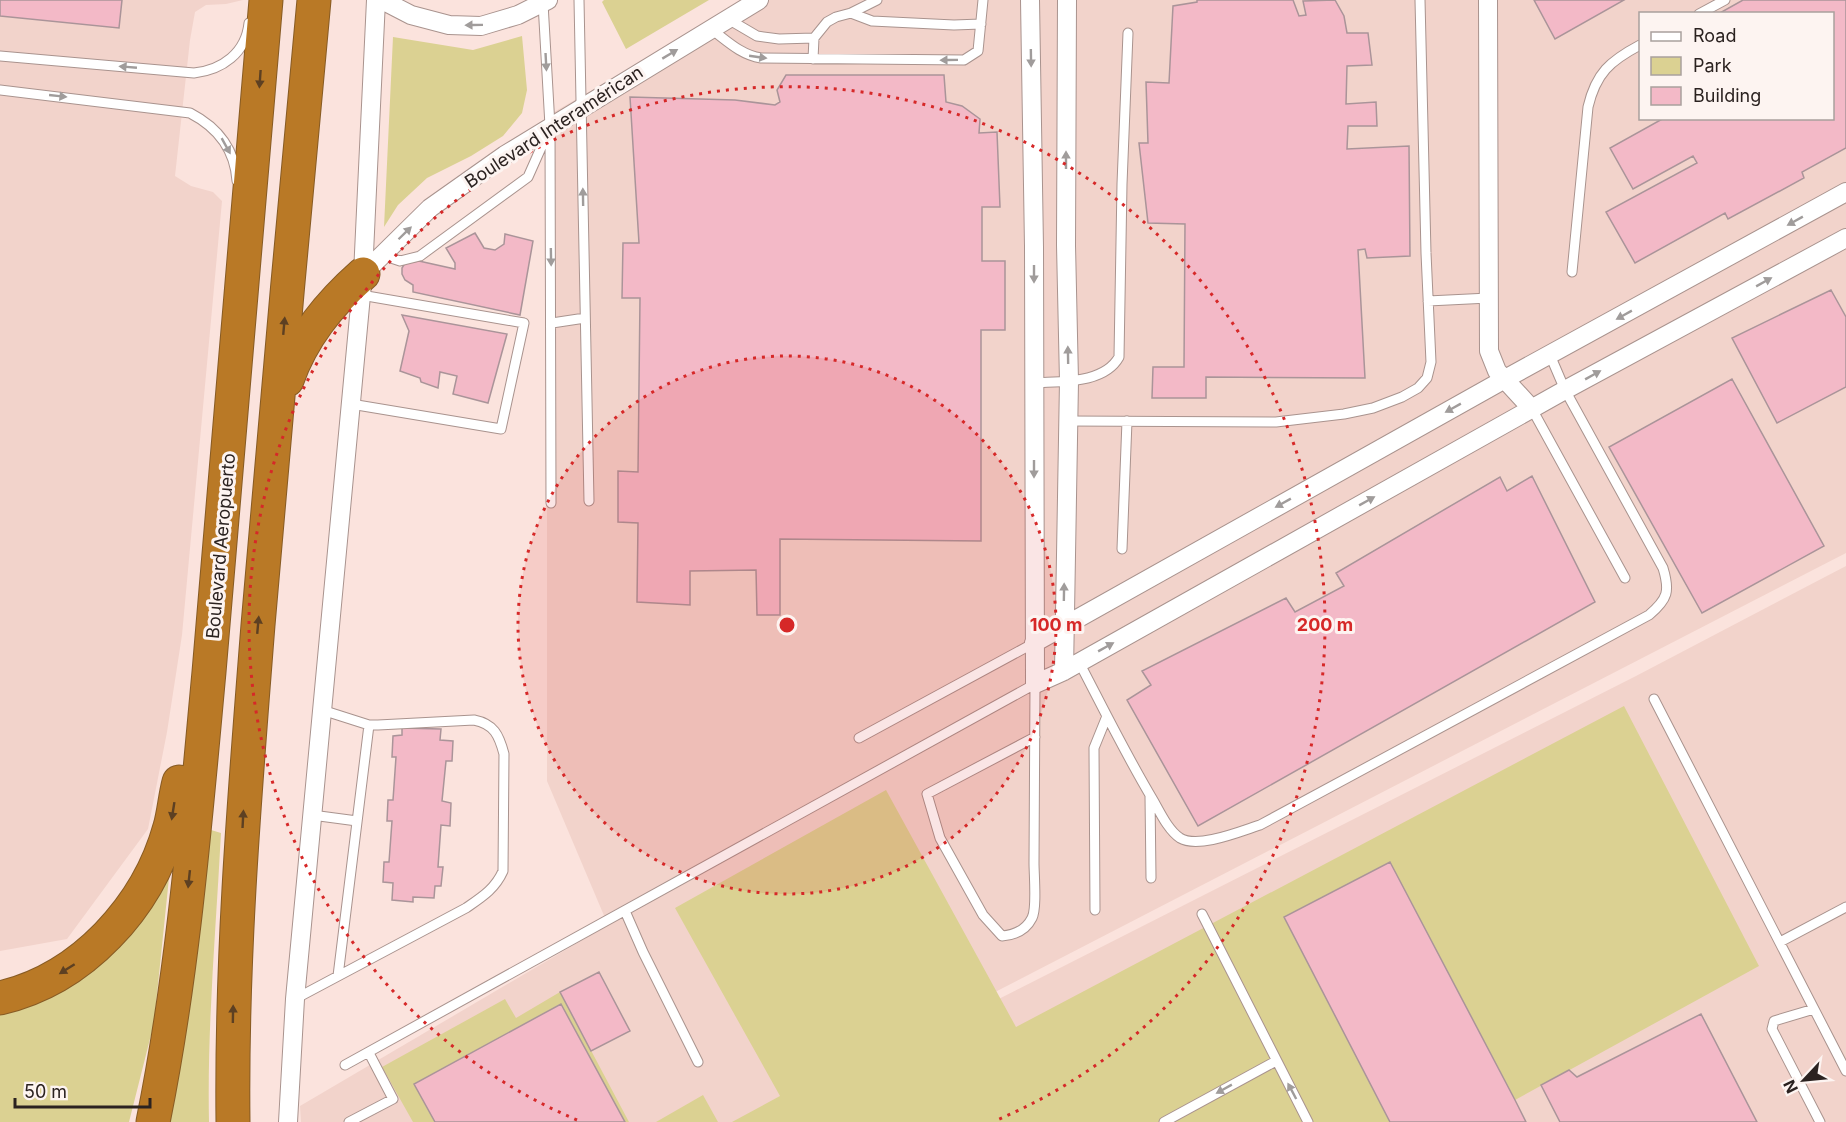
<svg xmlns="http://www.w3.org/2000/svg" width="1846" height="1122" font-family="Inter,sans-serif">
<style>
.built{fill:#f2d3cb;fill-rule:evenodd}
.green{fill:#dbd192}
.building{fill:#f3b9c7;stroke:#aa9499;stroke-width:1.5}
.lines{fill:none;stroke-linecap:round;stroke-linejoin:round}
.lane-casing{stroke:#a9938e;stroke-width:11}
.street-casing{stroke:#a9938e;stroke-width:20}
.highway-casing{stroke:#875b24;stroke-width:35}
.lane{stroke:#fff;stroke-width:9}
.street{stroke:#fff;stroke-width:18}
.highway{stroke:#b97926;stroke-width:33}
.oneway{fill:#a09c9b}
.oneway2{fill:#5d4022}
.ring{fill:none;stroke:#d62828;stroke-width:3;stroke-dasharray:3 6}
.labels{text-anchor:middle;stroke-width:6;stroke-linejoin:round;paint-order:stroke}
.street-label{font-size:18px;fill:#2b2220;stroke:#fdf4f1}
.centre{fill:#d62828;stroke:#fdf4f1;stroke-width:3}
.ring-label{font-size:18px;text-anchor:middle;font-weight:bold;fill:#d62828;stroke:#fdf4f1;stroke-width:6;stroke-linejoin:round;paint-order:stroke}
</style>
<rect width="100%" height="100%" fill="#fbe3dd"/>
<path class="built" d="M 0,0 L 243,0 L 226,4 L 206,5 L 195,12 L 190,40 L 175,176 L 191,186 L 213,192 L 222,201 L 182,635 L 167,732 L 148,829 L 67,939 L 0,951 Z
M 749,0 L 1846,0 L 1846,553 L 743,1122 L 301,1122 L 300,1106 L 608,925 L 547,781 L 547,116 ZM 1640,14 L 1832,14 L 1832,118 L 1640,118 Z
M 1846,566 L 1846,1122 L 756,1122 L 1636,676 Z"/>
<path class="green" d="M 604,0 L 709,0 L 626,49 L 602,2 Z
M 522,36 L 527,90 L 522,113 L 503,136 L 471,156 L 427,178 L 398,205 L 384,227 L 393,37 L 473,50 Z
M 1624,706 L 1759,966 L 1515,1100 L 1526,1122 L 732,1122 L 780,1096 L 675,908 L 886,790 L 1016,1027 Z
M 201,827 L 221,833 C 216,929 207,1026 209,1122 L 161,1122 Z
M 173,839 L 154,1023 L 129,1122 L 0,1122 L 0,1003 L 47,990 Z
M 560,992 L 629,1122 L 413,1122 L 382,1067 L 505,999 L 516,1018 Z
M 703,1095 L 718,1122 L 656,1122 Z"/>
<path class="building" d="M 0,0 L 122,0 L 119,28 L 0,16 Z
M 1197,0 L 1293,0 L 1299,16 L 1306,15 L 1303,1 L 1335,0 L 1344,16 L 1347,33 L 1368,33 L 1372,65 L 1347,66 L 1346,104 L 1376,102 L 1377,126 L 1348,126 L 1347,149 L 1409,146 L 1410,256 L 1367,258 L 1365,249 L 1358,250 L 1365,378 L 1206,377 L 1206,398 L 1152,398 L 1153,367 L 1184,367 L 1185,224 L 1148,223 L 1139,143 L 1148,143 L 1146,82 L 1169,83 L 1173,6 L 1197,2 Z
M 1534,0 L 1624,0 L 1555,39 Z
M 1743,0 L 1846,0 L 1846,148 L 1802,172 L 1804,178 L 1728,219 L 1725,213 L 1635,263 L 1606,212 L 1697,163 L 1693,156 L 1633,189 L 1610,148 L 1664,118 L 1832,118 L 1832,14 L 1718,14 Z
M 786,75 L 944,75 L 946,102 L 962,106 L 980,119 L 979,133 L 997,132 L 1000,207 L 982,207 L 982,261 L 1005,261 L 1005,330 L 981,330 L 981,541 L 780,539 L 780,615 L 757,615 L 756,570 L 690,571 L 690,605 L 637,602 L 638,523 L 618,522 L 618,471 L 638,472 L 640,298 L 622,298 L 623,243 L 639,243 L 630,97 L 735,100 L 775,105 L 780,102 L 777,90 Z
M 475,233 L 484,248 L 495,250 L 504,244 L 505,234 L 533,241 L 520,315 L 413,292 L 413,285 L 405,280 L 402,274 L 402,268 L 405,263 L 419,261 L 455,269 L 455,263 L 446,248 Z
M 1831,290 L 1846,317 L 1846,387 L 1777,423 L 1732,338 Z
M 402,315 L 507,334 L 488,403 L 453,394 L 457,376 L 440,372 L 438,388 L 421,382 L 420,378 L 400,371 L 409,331 Z
M 1732,379 L 1824,546 L 1702,613 L 1609,447 Z
M 1532,476 L 1595,602 L 1198,826 L 1127,700 L 1151,685 L 1142,671 L 1286,598 L 1295,612 L 1344,586 L 1336,573 L 1500,477 L 1507,491 Z
M 402,728 L 441,729 L 440,740 L 453,741 L 452,761 L 446,761 L 442,801 L 451,803 L 450,826 L 441,825 L 438,867 L 443,867 L 441,886 L 435,886 L 434,898 L 413,897 L 413,902 L 392,900 L 393,883 L 383,882 L 384,862 L 389,862 L 392,821 L 387,821 L 388,800 L 393,800 L 396,757 L 392,757 L 393,736 L 402,735 Z
M 1390,862 L 1515,1100 L 1526,1122 L 1390,1122 L 1284,917 Z
M 599,972 L 630,1031 L 591,1051 L 560,992 Z
M 561,1004 L 625,1122 L 435,1122 L 414,1084 Z
M 1701,1014 L 1757,1122 L 1560,1122 L 1541,1085 L 1569,1070 L 1577,1077 Z"/>
<g class="lines">
<g class="lane-casing">
<path id="lane" d="M 579,0 L 589,501
M 543,3 L 550,126 L 551,503
M 851,13 L 872,21 L 954,25 L 981,24
M 1699,14 L 1725,0
M 728,19 L 757,36 L 779,39 L 814,38
M 711,29 C 727,41 741,55 761,58 L 964,60 L 978,51 L 983,0
M 0,56 L 194,73 C 222,70 246,53 249,23
M 813,59 L 814,38 L 827,22 L 836,17 L 851,13 L 877,0
M 0,90 L 190,113 C 217,127 235,149 237,181
M 382,255 L 400,261 L 420,256 L 528,177 L 548,132
M 1572,272 L 1588,107 C 1596,73 1610,61 1640,45
M 1428,301 L 1489,298
M 552,323 L 585,318
M 1034,383 C 1061,381 1104,384 1119,357 L 1122,184 L 1128,33
M 351,404 L 501,429 L 524,323 L 361,295
M 1532,409 L 1625,578
M 1068,421 L 1276,422 L 1344,414 L 1373,408 L 1402,397 L 1418,388 L 1427,378 L 1431,362 L 1426,253 L 1420,0
M 1122,549 L 1127,421
M 1079,662 C 1103,708 1126,755 1153,800 C 1160,812 1168,830 1180,838 C 1198,849 1241,831 1260,825 L 1649,615 C 1668,599 1670,591 1663,568 L 1565,390 L 1550,355
M 1654,699 L 1846,1071
M 859,738 L 1034,643
M 1150,796 L 1151,878
M 312,815 L 357,821
M 1095,910 L 1094,748 L 1107,716
M 625,911 L 643,952 L 698,1062
M 1202,914 L 1308,1122
M 1780,942 L 1846,907
M 338,976 L 369,725
M 295,999 L 466,908 C 482,897 495,889 503,871 L 504,754 C 499,735 494,724 474,720 L 378,725 L 369,725 L 322,710
M 1814,1009 L 1774,1021 L 1772,1029 L 1820,1122
M 345,1065 L 1035,684 C 1035,744 1034,803 1034,863 C 1034,875 1037,909 1032,918 C 1026,930 1014,935 1002,936 L 983,915 L 940,838 L 927,794 L 1035,737
M 349,1122 L 393,1099 L 369,1053
M 1164,1122 L 1276,1061"/>
</g>
<g class="street-casing">
<path id="street" d="M 382,0 L 411,15 L 449,25 L 481,26 L 518,15 L 548,0
M 1030,0 L 1034,247 L 1035,684 L 1064,671 L 1565,390 L 1846,238
M 1488,0 L 1489,351 L 1497,371 L 1532,409
M 363,274 L 430,208 L 505,155 L 759,0
M 1034,643 L 1505,379 L 1846,192
M 1064,671 L 1069,381 L 1066,245 L 1067,0
M 288,1122 L 295,999 L 363,274 L 376,0"/>
</g>
<g class="highway-casing">
<path id="highway" d="M 287,380 C 302,337 329,304 363,274
M 0,998 C 82,979 148,907 170,827 C 174,813 175,797 179,782
M 153,1122 C 183,974 195,823 209,672 C 230,448 248,224 266,0
M 233,1122 C 231,956 245,791 258,625 C 275,417 295,208 314,0"/>
</g>
<use href="#lane" class="lane"/>
<use href="#street" class="street"/>
<use href="#highway" class="highway"/>
</g>
<defs><path id="oneway-solid" d="M-6-.8H1V-3.2L6.5 0L1 3.2V.8H-6Z" transform="scale(1.5)"/></defs>
<g class="oneway">
<use href="#oneway-solid" transform="translate(474 25) rotate(179)"/>
<use href="#oneway-solid" transform="translate(670 54) rotate(-31)"/>
<use href="#oneway-solid" transform="translate(758 57) rotate(8)"/>
<use href="#oneway-solid" transform="translate(1031 58) rotate(89)"/>
<use href="#oneway-solid" transform="translate(949 60) rotate(179)"/>
<use href="#oneway-solid" transform="translate(546 62) rotate(87)"/>
<use href="#oneway-solid" transform="translate(128 67) rotate(-175)"/>
<use href="#oneway-solid" transform="translate(58 96) rotate(6)"/>
<use href="#oneway-solid" transform="translate(226 146) rotate(61)"/>
<use href="#oneway-solid" transform="translate(1066 160) rotate(-90)"/>
<use href="#oneway-solid" transform="translate(583 197) rotate(-91)"/>
<use href="#oneway-solid" transform="translate(1795 221) rotate(151)"/>
<use href="#oneway-solid" transform="translate(405 233) rotate(-44)"/>
<use href="#oneway-solid" transform="translate(551 257) rotate(89)"/>
<use href="#oneway-solid" transform="translate(1034 274) rotate(90)"/>
<use href="#oneway-solid" transform="translate(1764 282) rotate(-29)"/>
<use href="#oneway-solid" transform="translate(1624 315) rotate(151)"/>
<use href="#oneway-solid" transform="translate(1068 355) rotate(-91)"/>
<use href="#oneway-solid" transform="translate(1593 375) rotate(-29)"/>
<use href="#oneway-solid" transform="translate(1453 408) rotate(151)"/>
<use href="#oneway-solid" transform="translate(1034 469) rotate(90)"/>
<use href="#oneway-solid" transform="translate(1367 501) rotate(-29)"/>
<use href="#oneway-solid" transform="translate(1283 503) rotate(151)"/>
<use href="#oneway-solid" transform="translate(1064 592) rotate(-89)"/>
<use href="#oneway-solid" transform="translate(1106 647) rotate(-29)"/>
<use href="#oneway-solid" transform="translate(1224 1089) rotate(151)"/>
<use href="#oneway-solid" transform="translate(1292 1091) rotate(-118)"/>
</g>
<g class="oneway2">
<use href="#oneway-solid" transform="translate(260 79) rotate(94)"/>
<use href="#oneway-solid" transform="translate(284 326) rotate(-85)"/>
<use href="#oneway-solid" transform="translate(258 625) rotate(-85)"/>
<use href="#oneway-solid" transform="translate(173 811) rotate(99)"/>
<use href="#oneway-solid" transform="translate(243 819) rotate(-87)"/>
<use href="#oneway-solid" transform="translate(189 879) rotate(96)"/>
<use href="#oneway-solid" transform="translate(67 969) rotate(148)"/>
<use href="#oneway-solid" transform="translate(233 1014) rotate(-89)"/>
</g>
<circle cx="787" cy="625" r="269" fill="#d62828" fill-opacity=".12"/>
<g class="ring">
<circle cx="787" cy="625" r="269"/>
<path d="M577 1120A538 538 0 1 1 997 1120"/>
</g>
<g class="labels">
<g class="street-label">
<text transform="translate(554 127) rotate(-33)" y="6">Boulevard Interamérican</text>
<text transform="translate(221 546) rotate(-85)" y="6">Boulevard Aeropuerto</text>
</g>
</g>
<circle cx="787" cy="625" r="9" class="centre"/>
<g class="ring-label">
<text x="1056" y="631">100 m</text>
<text x="1325" y="631">200 m</text>
</g>
<rect x="1639" y="12" width="195" height="108" fill="#fdf4f1" stroke="#a9a09d" stroke-width="1.5"/>
<rect x="1651" y="32" width="30" height="9" fill="#ffffff" stroke="#a9a09d" stroke-width="1.5"/>
<text x="1693" y="42" font-size="18" fill="#2b2220">Road</text>
<rect x="1651" y="57" width="30" height="18" fill="#dbd192" stroke="#a9a09d" stroke-width="1.5"/>
<text x="1693" y="72" font-size="18" fill="#2b2220">Park</text>
<rect x="1651" y="87" width="30" height="18" fill="#f3b9c7" stroke="#a9a09d" stroke-width="1.5"/>
<text x="1693" y="102" font-size="18" fill="#2b2220">Building</text>
<g transform="translate(1804 1080) rotate(244)" stroke="#fdf4f1" stroke-width="4.5" paint-order="stroke">
<path d="M0-4.5L10 22L0 15L-10 22Z" fill="#2b2220"/>
<text y="-9" font-size="16" font-weight="bold" text-anchor="middle" fill="#2b2220">N</text>
</g>
<path d="M15 1098v9h135v-9" fill="none" stroke="#2b2220" stroke-width="3"/>
<text x="24" y="1098" font-size="18" fill="#2b2220" stroke="#fdf4f1" stroke-width="4.5" paint-order="stroke">50 m</text>
</svg>
